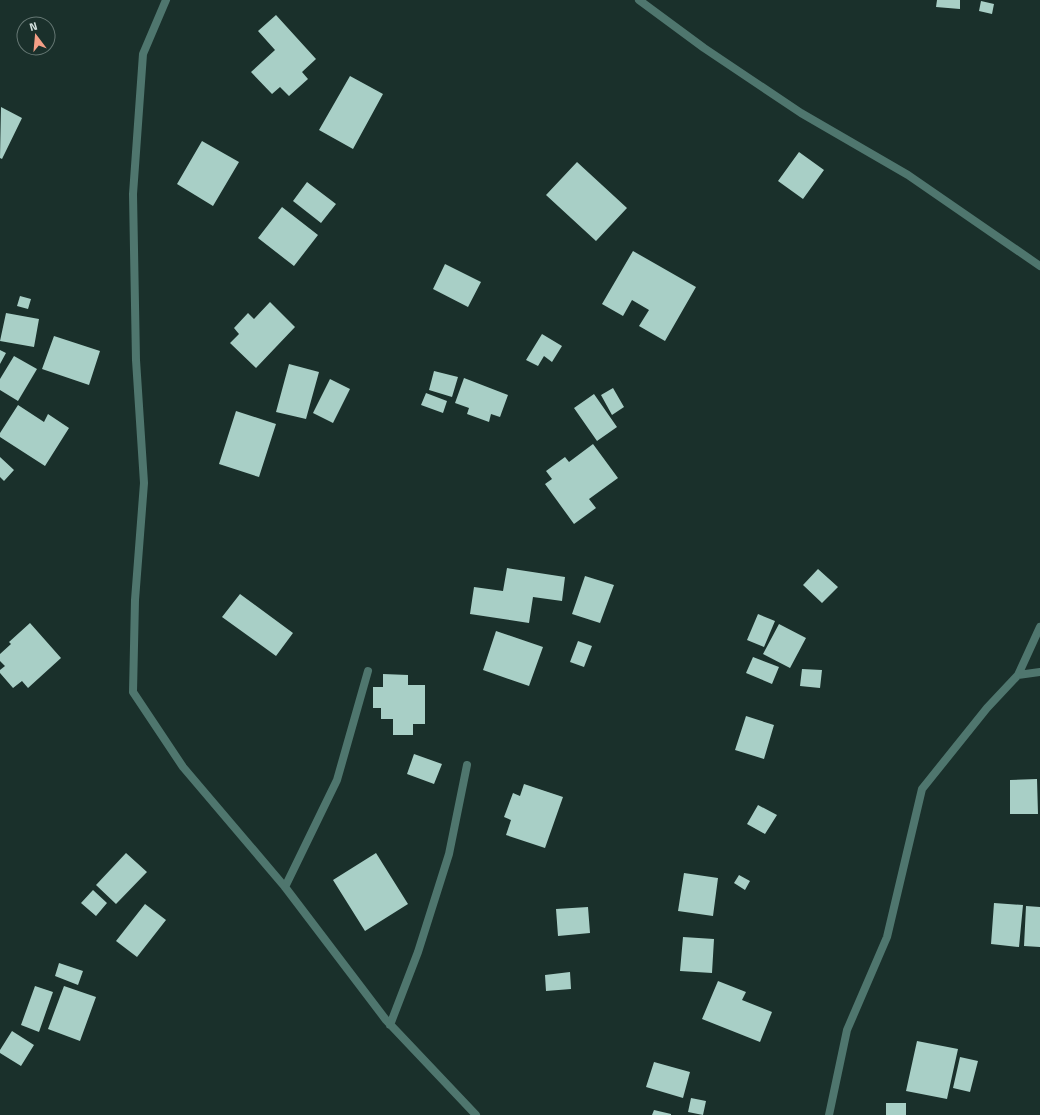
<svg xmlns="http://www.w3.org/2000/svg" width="1040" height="1115" font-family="'Titillium Web',sans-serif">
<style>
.building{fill:#a8cfc6}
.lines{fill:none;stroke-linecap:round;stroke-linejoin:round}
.street{stroke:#4f766e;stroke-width:8}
</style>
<rect width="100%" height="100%" fill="#1a302b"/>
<path class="building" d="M 937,0 L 960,0 L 960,9 L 936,7 Z
M 981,1 L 994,4 L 992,14 L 979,11 Z
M 276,15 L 316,59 L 302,72 L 308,79 L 289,96 L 280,87 L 272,94 L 251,72 L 275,50 L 258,31 Z
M 350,76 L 383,94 L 353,149 L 319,130 Z
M 1,107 L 22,118 L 2,159 L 0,158 Z
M 202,141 L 239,162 L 213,206 L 177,184 Z
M 799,152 L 824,170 L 803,199 L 778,181 Z
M 577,162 L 627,208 L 596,241 L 546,195 Z
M 307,182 L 336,204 L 321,223 L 293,201 Z
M 282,207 L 318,235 L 294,266 L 258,238 Z
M 633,251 L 696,287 L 665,341 L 639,326 L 649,310 L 632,300 L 623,316 L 602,304 Z
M 445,264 L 481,282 L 468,307 L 433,289 Z
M 20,296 L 31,299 L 28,309 L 17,306 Z
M 270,302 L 295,327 L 256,368 L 230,343 L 239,334 L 234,328 L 248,313 L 254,319 Z
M 6,313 L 39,319 L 34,347 L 0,341 Z
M 542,334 L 562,346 L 552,362 L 544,356 L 538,366 L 526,360 Z
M 54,336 L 100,351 L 89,385 L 42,369 Z
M 0,350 L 6,353 L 0,364 Z
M 14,356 L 37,369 L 18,401 L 0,390 L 0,379 Z
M 289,364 L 319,372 L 306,419 L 276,412 Z
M 434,371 L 458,377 L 452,397 L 429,390 Z
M 464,378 L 508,395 L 500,417 L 491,414 L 489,422 L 467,414 L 469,408 L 455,403 Z
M 330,379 L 350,389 L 333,423 L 313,413 Z
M 613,388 L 624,407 L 612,415 L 601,395 Z
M 426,393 L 447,401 L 443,413 L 421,405 Z
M 594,394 L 617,427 L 597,441 L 574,408 Z
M 18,405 L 44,422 L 48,414 L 69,428 L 45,466 L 0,437 L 0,433 Z
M 236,411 L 276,424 L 259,477 L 219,464 Z
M 593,444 L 618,478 L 589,499 L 596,508 L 574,524 L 545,484 L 552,479 L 546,471 L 565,457 L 569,462 Z
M 0,457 L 14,470 L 4,481 L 0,477 Z
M 507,568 L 565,577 L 562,601 L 533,597 L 529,623 L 470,614 L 474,587 L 503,591 Z
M 818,569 L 838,587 L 822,603 L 803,585 Z
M 585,576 L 614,585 L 600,623 L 572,614 Z
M 240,594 L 293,633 L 276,656 L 222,617 Z
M 758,614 L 775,621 L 764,647 L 747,640 Z
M 30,623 L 61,658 L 28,688 L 22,681 L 13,688 L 0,673 L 0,670 L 5,666 L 0,661 L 0,654 L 11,644 L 9,642 Z
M 779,624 L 806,638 L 790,668 L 763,654 Z
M 496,631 L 543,647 L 529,686 L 483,670 Z
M 578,641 L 592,646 L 584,667 L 570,662 Z
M 753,657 L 779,667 L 772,684 L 746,673 Z
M 802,669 L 822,670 L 820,688 L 800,686 Z
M 383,674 L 408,675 L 408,685 L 425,685 L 425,724 L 413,724 L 413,735 L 393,735 L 393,719 L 381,719 L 381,708 L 373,708 L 373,687 L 383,687 Z
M 746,716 L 774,725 L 764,759 L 735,750 Z
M 414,754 L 442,764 L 434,784 L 407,774 Z
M 1037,779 L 1038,814 L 1010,814 L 1010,780 Z
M 524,784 L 563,797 L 545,848 L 506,835 L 511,820 L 504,817 L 513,793 L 520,796 Z
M 758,805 L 777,815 L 765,834 L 747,824 Z
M 126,853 L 147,872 L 116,904 L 96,885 Z
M 376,853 L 408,904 L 365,931 L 333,880 Z
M 684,873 L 718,878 L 713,916 L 678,911 Z
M 739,875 L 750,881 L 745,890 L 734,883 Z
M 93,890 L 107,903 L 96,916 L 81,903 Z
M 994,903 L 1023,905 L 1019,947 L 991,944 Z
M 145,904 L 166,920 L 137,957 L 116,941 Z
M 1026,906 L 1040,907 L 1040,947 L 1024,946 Z
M 588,907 L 590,933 L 558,936 L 556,909 Z
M 683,937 L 714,939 L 712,973 L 680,971 Z
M 59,963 L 83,971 L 78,985 L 55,976 Z
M 570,972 L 571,989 L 546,991 L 545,975 Z
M 718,981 L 746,992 L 742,1000 L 772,1012 L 760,1042 L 702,1019 Z
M 35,986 L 53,992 L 39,1032 L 21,1025 Z
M 64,986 L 96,997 L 80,1041 L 48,1029 Z
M 12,1031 L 34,1045 L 21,1066 L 0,1053 L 0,1050 Z
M 917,1041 L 958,1049 L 947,1099 L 906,1091 Z
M 960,1057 L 978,1061 L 970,1092 L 953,1088 Z
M 654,1062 L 690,1072 L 683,1098 L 646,1087 Z
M 691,1098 L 706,1101 L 703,1115 L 688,1112 Z
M 886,1103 L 906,1103 L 906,1115 L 886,1115 Z
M 654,1110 L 671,1114 L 671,1115 L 652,1115 Z"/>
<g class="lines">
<path class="street" d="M 166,0 L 143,54 L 133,194 L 136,360 L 144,483 L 135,600 L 133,692 L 183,767 L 285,887 L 386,1020 L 476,1115
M 639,0 L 704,48 L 801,113 L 908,175 L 1040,266
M 1018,675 L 1040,627
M 285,887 L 337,780 L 368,671
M 390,1025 L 418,952 L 449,854 L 467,765
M 829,1115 L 847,1030 L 887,937 L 922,789 L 987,708 L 1018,675 L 1040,672"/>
</g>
<g transform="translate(36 36) rotate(344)"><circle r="19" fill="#1a302b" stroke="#657773"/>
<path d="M0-3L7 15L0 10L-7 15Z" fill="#f49f86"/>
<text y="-6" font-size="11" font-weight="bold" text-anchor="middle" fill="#d5e2df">N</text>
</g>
</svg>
